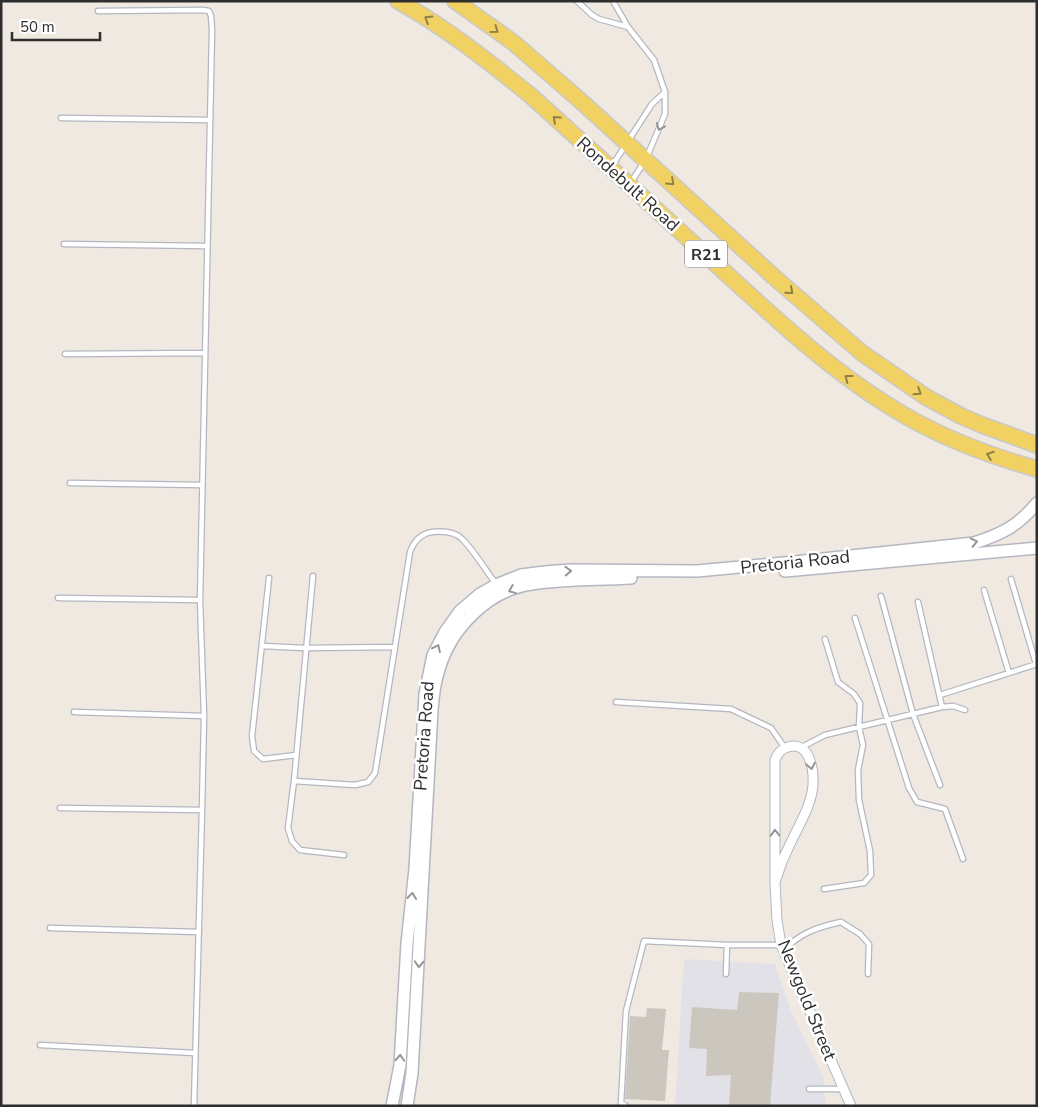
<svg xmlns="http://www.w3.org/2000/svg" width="1038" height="1107" font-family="'Nunito Sans',sans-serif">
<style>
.industrial{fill:#e3e1e8}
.building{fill:#cbc7bf}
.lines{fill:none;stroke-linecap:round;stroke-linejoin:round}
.service-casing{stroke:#b4b7c1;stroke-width:7}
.minor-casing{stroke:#b4b7c1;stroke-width:11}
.tertiary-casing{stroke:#b4b7c1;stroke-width:14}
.primary-casing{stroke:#c9c9c9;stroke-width:18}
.service{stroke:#fff;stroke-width:4.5}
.minor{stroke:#fff;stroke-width:9}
.tertiary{stroke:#fff;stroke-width:11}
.primary{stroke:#f2d163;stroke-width:15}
.oneway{stroke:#908048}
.oneway2{stroke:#969696}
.labels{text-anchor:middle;stroke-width:5;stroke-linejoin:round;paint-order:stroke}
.shield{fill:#fff;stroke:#6d6d6d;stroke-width:1}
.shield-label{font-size:16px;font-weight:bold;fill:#2e2e2e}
.street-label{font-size:18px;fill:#2e2e2e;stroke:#fff}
</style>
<rect width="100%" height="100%" fill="#efe9e1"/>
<path class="industrial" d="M 684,959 L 775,964 L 791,1011 L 823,1076 L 826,1106 L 675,1106 Z"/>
<path class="building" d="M 739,992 L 779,993 L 770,1106 L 729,1106 L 731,1075 L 706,1076 L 707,1049 L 689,1048 L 692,1007 L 737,1010 Z
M 647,1008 L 666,1009 L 662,1050 L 669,1050 L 665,1101 L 625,1099 L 630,1016 L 646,1017 Z"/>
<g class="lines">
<g class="service-casing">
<path id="service" d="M 577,1 L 592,15 L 599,19 L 628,27
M 613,1 L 628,27 L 654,60 L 665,92 L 665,114 L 646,159 L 630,184
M 98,11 L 203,10 L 209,11 L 211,16 L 212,30 L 200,600 L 204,716 L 202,810 L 194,1106
M 61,118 L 210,120
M 612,166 L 652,104 L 665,92
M 64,244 L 207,246
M 65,354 L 205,353
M 70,483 L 202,485
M 313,576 L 294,781 L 288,828 L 292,841 L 300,850 L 344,855
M 269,578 L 252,736 L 254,751 L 263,759 L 296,755
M 1011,579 L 1036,664
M 984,590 L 1009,673
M 881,596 L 913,714 L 940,785
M 58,598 L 200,600
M 918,602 L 942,707
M 855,618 L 909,788 L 917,802 L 945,809 L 963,859
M 262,646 L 305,648 L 395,647
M 940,695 L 1037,664
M 616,702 L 731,709 L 771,728 L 785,748
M 74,712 L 204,716
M 802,747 L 825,735 L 942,707 L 953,706 L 965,710
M 294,781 L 355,785 L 368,782 L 375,773 L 410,552 C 414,541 420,534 432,532 C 442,531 454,531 462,539 C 473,549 486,571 496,584
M 60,808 L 202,810
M 824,889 L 864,883 L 871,875 L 870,851 L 859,800 L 858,770 L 863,745 L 859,727 L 860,703 L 854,694 L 838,682 L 825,639
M 50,928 L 199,932
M 784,950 C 800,933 818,927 841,922 L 860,934 L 869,944 L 868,974
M 726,974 L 727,945 L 781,945
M 40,1045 L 195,1053
M 809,1089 L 842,1089
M 626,1106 L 621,1103 L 626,1011 L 644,941 L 727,945"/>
</g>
<g class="minor-casing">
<path id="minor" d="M 775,882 C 779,872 781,862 786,853 C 795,831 811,809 813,785 C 814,769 809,740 788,747 C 781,749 778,753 775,760 L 775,882 L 777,920 L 781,945 L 851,1106"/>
</g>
<g class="tertiary-casing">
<path id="tertiary" d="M 785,571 L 1037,548
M 392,1106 L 400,1065 L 407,943 L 415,869 L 425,694 L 433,655 L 445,632 L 460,611 L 480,594 L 496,585 L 521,575 L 545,572 L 570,570 L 697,571 L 794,562 L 974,543 C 1002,534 1018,526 1037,503
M 407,1106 L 412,1073 L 432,710 C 433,698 434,685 438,673 C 449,630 487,590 532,584 C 565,579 599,580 631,578"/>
</g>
<g class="primary-casing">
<path id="primary" d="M 398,1 C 445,27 488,61 530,95 C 593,152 655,208 718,266 C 776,319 835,375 904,415 C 945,439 991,456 1037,469
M 455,1 L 514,43 L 583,103 L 774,277 L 862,353 L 926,397 L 961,416 L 982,425 L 1037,445"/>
</g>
<use href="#service" class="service"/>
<use href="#minor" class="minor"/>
<use href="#tertiary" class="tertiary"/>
<use href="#primary" class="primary"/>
</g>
<defs><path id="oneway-chevron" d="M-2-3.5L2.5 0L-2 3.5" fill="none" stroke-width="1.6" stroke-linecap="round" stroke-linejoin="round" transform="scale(1.25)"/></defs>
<g class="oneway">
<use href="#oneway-chevron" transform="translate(428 19) rotate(-148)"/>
<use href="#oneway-chevron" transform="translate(495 30) rotate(36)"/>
<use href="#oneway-chevron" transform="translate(556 119) rotate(-138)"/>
<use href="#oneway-chevron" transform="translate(671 182) rotate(43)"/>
<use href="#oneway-chevron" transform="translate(790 291) rotate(41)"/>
<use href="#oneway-chevron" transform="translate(848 378) rotate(-143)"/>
<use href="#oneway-chevron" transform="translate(918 392) rotate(33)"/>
<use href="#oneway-chevron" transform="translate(990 455) rotate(-160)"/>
</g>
<g class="oneway2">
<use href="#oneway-chevron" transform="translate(660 127) rotate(113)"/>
<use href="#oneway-chevron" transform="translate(974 542) rotate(-13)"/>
<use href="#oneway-chevron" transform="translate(568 571) rotate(-2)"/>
<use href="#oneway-chevron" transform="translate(512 590) rotate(158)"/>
<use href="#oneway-chevron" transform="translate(437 648) rotate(-65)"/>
<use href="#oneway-chevron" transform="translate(811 766) rotate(79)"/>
<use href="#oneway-chevron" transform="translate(775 833) rotate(-91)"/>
<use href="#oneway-chevron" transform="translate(412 896) rotate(-84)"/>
<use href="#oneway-chevron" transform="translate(419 964) rotate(93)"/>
<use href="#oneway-chevron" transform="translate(400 1058) rotate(-87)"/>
</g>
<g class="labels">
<rect class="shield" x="685" y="240.5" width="42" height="27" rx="4"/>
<g class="shield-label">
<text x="706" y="260">R21</text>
</g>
<g class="street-label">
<text transform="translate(628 184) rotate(42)" y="6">Rondebult Road</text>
<text transform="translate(795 562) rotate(-6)" y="6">Pretoria Road</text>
<text transform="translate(424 736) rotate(-86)" y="6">Pretoria Road</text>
<text transform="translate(807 1000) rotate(68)" y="6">Newgold Street</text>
</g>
</g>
<rect width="1038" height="1107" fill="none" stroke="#2e2e2e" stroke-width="5"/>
<path d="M12 32v8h88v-8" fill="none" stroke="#2e2e2e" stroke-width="2.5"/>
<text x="20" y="32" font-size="15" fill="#2e2e2e" stroke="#ffffff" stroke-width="4" paint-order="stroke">50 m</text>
</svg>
